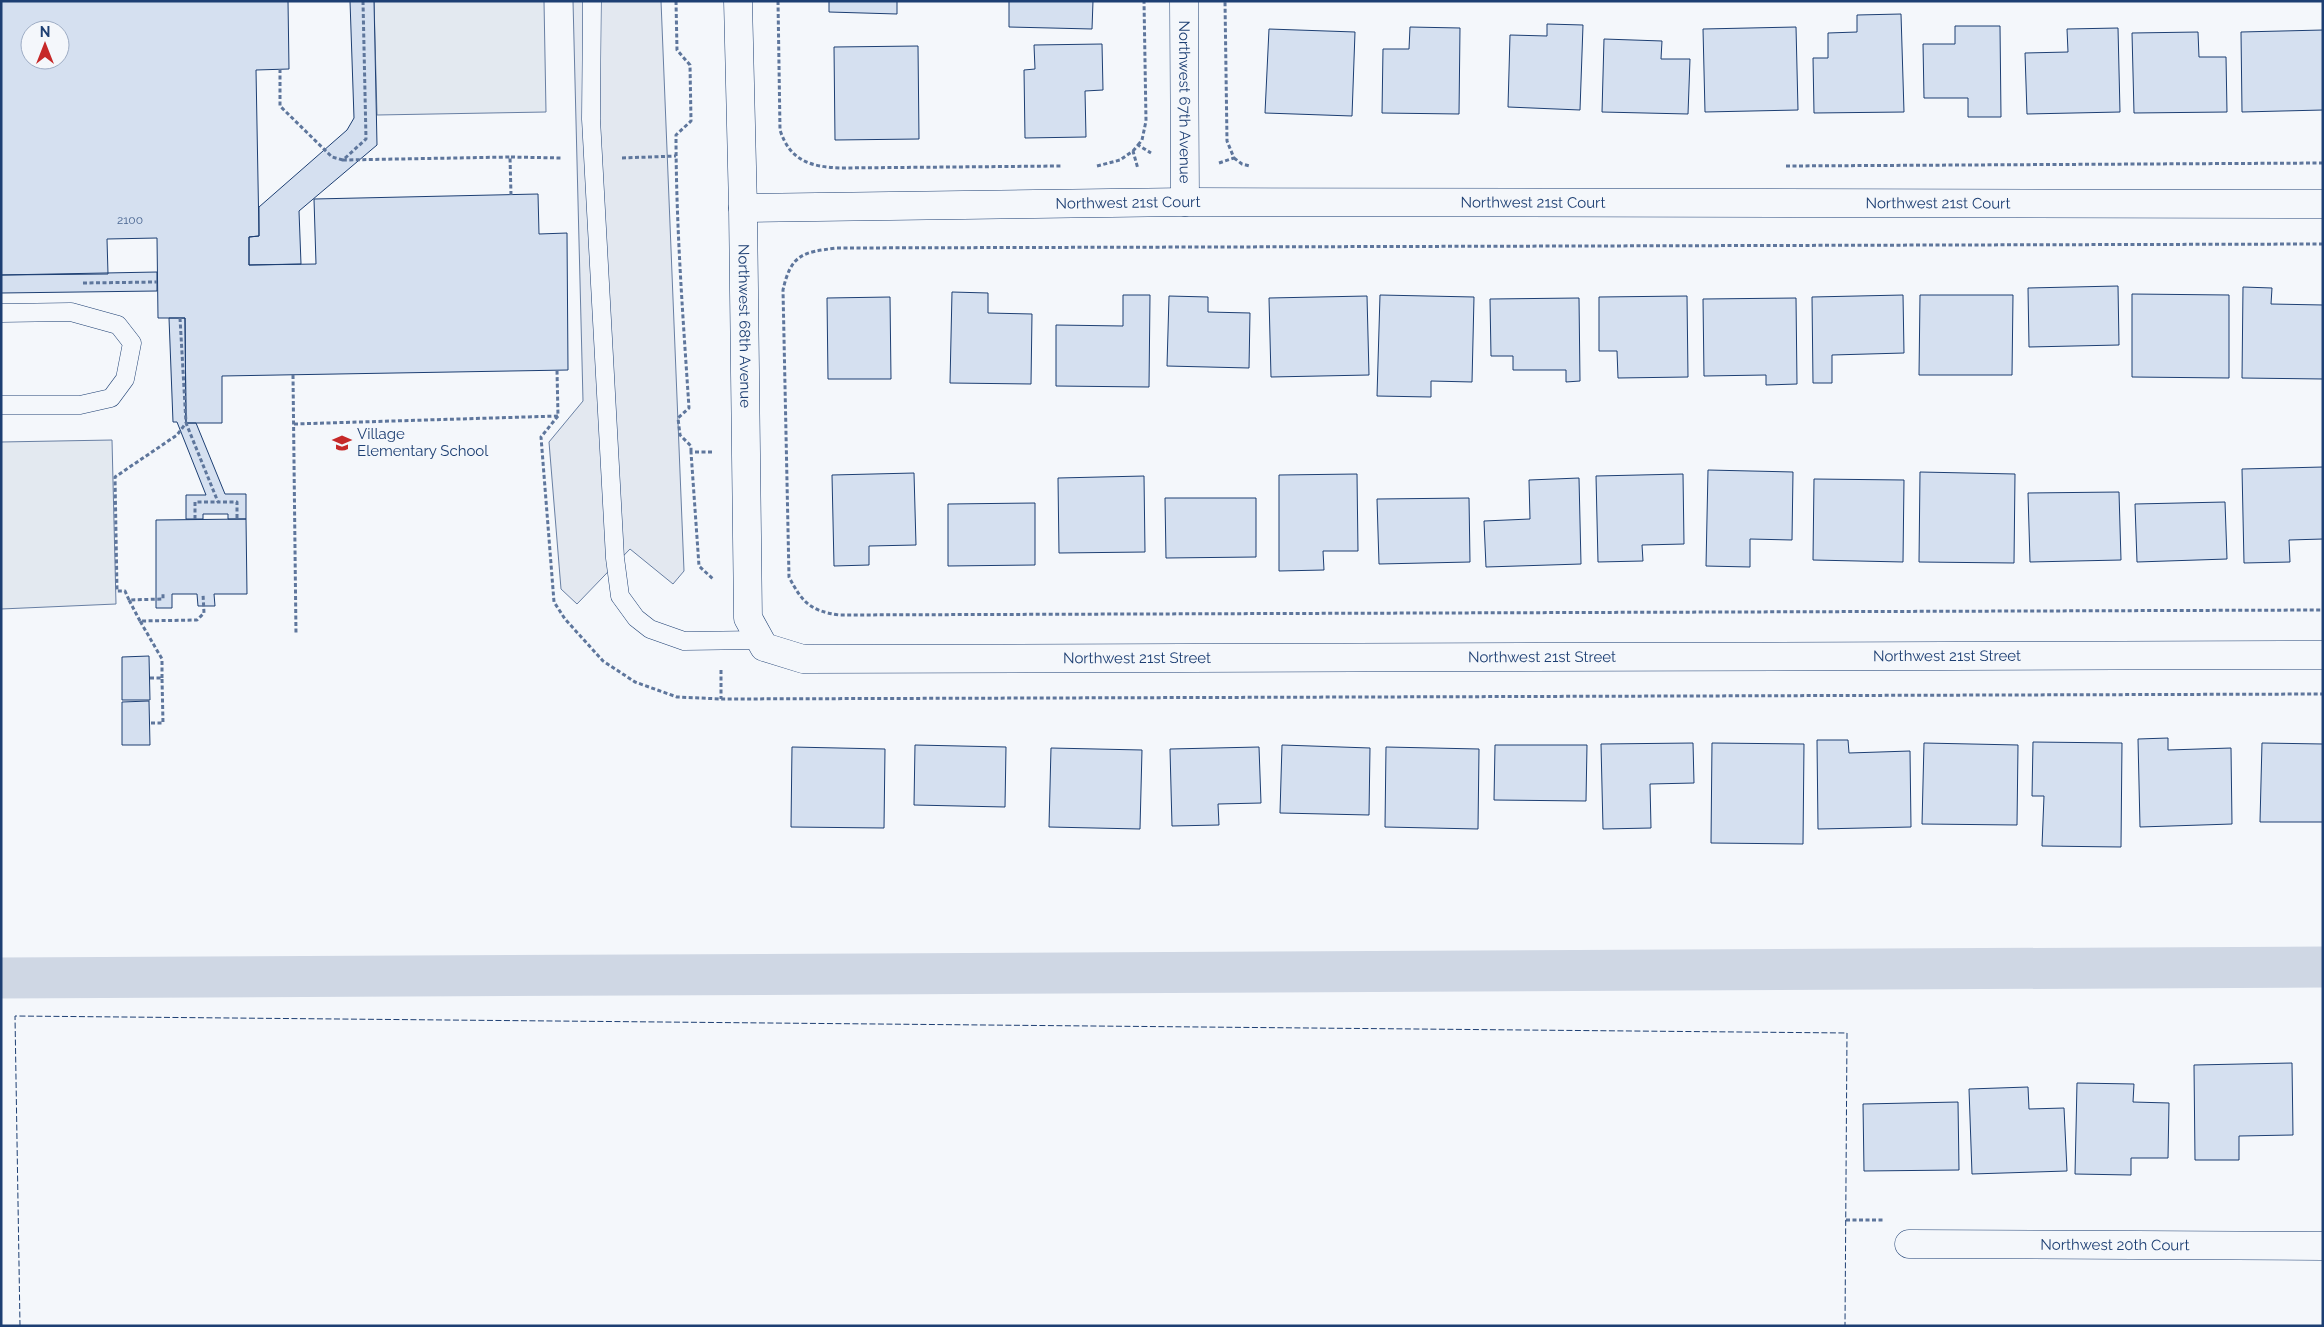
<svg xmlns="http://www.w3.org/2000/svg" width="2324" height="1327" font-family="Raleway,sans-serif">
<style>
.pitch{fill:#e3e9f0;stroke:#687fa3}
.parking{fill:#e3e8f0;stroke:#687fa3}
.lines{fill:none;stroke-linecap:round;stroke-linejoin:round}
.canal{stroke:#cfd7e4;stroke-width:41}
.building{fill:#d5e0f0;stroke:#1d3f73;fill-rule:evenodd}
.service-casing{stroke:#1d3f73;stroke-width:19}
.minor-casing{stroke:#1d3f73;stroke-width:29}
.path{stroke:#5e769c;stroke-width:3;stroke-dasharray:4 2.5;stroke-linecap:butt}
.service{stroke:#f4f7fb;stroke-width:18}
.minor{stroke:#f4f7fb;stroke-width:28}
.fence{stroke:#1d3f73;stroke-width:1;stroke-dasharray:6 2.5;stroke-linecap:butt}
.labels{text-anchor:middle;stroke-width:4;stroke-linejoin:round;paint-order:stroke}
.number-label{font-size:12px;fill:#4b6792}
.street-label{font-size:15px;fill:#1d3f73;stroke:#f4f7fb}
.poi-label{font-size:15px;fill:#1d3f73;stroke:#f4f7fb;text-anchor:start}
</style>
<rect width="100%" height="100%" fill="#f4f7fb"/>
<path class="pitch" d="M 374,1 L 544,1 L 546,112 L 377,115 Z
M 112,440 L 116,604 L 1,609 L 1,442 Z"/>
<path class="parking" d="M 573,1 L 661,1 L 684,571 L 673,584 L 630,549 L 577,604 L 561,589 L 549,442 L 583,401 Z"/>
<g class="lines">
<path class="canal" d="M 1,978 L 2323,967"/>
</g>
<path class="building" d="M 1,1 L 288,1 L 289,69 L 256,70 L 259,236 L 249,237 L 249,265 L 316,264 L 314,199 L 538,194 L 539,234 L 567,233 L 568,370 L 222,376 L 222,423 L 186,423 L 185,318 L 158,318 L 157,238 L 107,239 L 108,274 L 1,275 ZM 30,30 L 60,30 L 60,60 L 30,60 Z
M 350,1 L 374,1 L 377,145 L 299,211 L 301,264 L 249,265 L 249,237 L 259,236 L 259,207 L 347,130 L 354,118 Z
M 829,1 L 897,1 L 897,14 L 829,12 Z
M 1009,1 L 1093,1 L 1092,29 L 1009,27 Z
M 1901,14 L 1904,112 L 1814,113 L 1813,58 L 1828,58 L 1828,33 L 1857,32 L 1857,15 Z
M 1547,24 L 1583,25 L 1580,110 L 1508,107 L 1510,35 L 1547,36 Z
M 1955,26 L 2000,26 L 2001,117 L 1968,117 L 1968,98 L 1924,98 L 1923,44 L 1955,44 Z
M 1410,27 L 1460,28 L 1459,114 L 1382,113 L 1383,49 L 1409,49 Z
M 1796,27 L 1798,110 L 1705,112 L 1703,29 Z
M 2118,28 L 2120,112 L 2027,114 L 2025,53 L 2068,52 L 2067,29 Z
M 1269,29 L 1355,32 L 1352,116 L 1265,113 Z
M 2323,30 L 2323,110 L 2242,112 L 2241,32 Z
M 2198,32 L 2199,57 L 2226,57 L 2227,112 L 2134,113 L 2132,33 Z
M 1604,39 L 1662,41 L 1661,59 L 1690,59 L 1688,114 L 1602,112 Z
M 1102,44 L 1103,90 L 1085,91 L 1086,137 L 1025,138 L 1024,70 L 1035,69 L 1034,45 Z
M 918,46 L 919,139 L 835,140 L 834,47 Z
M 157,272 L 157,291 L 1,293 L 1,275 Z
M 2118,286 L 2119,345 L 2029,347 L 2028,288 Z
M 2243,287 L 2272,288 L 2271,304 L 2323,305 L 2323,379 L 2242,378 Z
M 952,292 L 988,293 L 988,313 L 1032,314 L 1031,384 L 950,383 Z
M 2132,294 L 2229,295 L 2229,378 L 2132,377 Z
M 1123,295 L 1150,295 L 1149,387 L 1056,386 L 1056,325 L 1123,326 Z
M 1380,295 L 1474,297 L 1472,382 L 1431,381 L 1431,397 L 1377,396 Z
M 1903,295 L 1904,353 L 1832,355 L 1832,383 L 1813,383 L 1812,297 Z
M 1920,295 L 2013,295 L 2012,375 L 1919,375 Z
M 1169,296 L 1208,297 L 1208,312 L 1250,313 L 1249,368 L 1167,366 Z
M 1367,296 L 1369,375 L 1271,377 L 1269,298 Z
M 1687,296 L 1688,377 L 1618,378 L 1617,351 L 1599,351 L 1599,297 Z
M 890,297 L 891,379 L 828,379 L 827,298 Z
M 1579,298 L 1580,381 L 1566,382 L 1566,370 L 1513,370 L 1513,356 L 1491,356 L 1490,299 Z
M 1796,298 L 1797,384 L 1766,385 L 1766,375 L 1704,376 L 1703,299 Z
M 169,318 L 185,318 L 186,423 L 196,423 L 225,494 L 246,494 L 246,519 L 228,519 L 228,514 L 203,514 L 203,519 L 186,519 L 186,495 L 206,495 L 177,422 L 173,422 Z
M 2323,467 L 2323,539 L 2289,540 L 2290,562 L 2244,563 L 2242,469 Z
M 1708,470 L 1793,472 L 1792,540 L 1750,539 L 1750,567 L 1706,566 Z
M 1920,472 L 2015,474 L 2014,563 L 1919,562 Z
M 914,473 L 916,545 L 869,546 L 869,565 L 834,566 L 832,475 Z
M 1357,474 L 1358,551 L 1323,551 L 1324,570 L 1279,571 L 1279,475 Z
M 1683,474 L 1684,544 L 1642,545 L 1643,561 L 1598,562 L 1596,476 Z
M 1144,476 L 1145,552 L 1059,553 L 1058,478 Z
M 1579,478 L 1581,564 L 1486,567 L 1484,521 L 1530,519 L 1529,480 Z
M 1814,479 L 1904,480 L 1903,562 L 1813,560 Z
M 2119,492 L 2121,560 L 2030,562 L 2028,493 Z
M 1165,498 L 1256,498 L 1256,557 L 1166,558 Z
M 1469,498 L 1470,562 L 1379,564 L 1377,499 Z
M 2225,502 L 2227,559 L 2137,562 L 2135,504 Z
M 1035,503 L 1035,565 L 948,566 L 948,504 Z
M 246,519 L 247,594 L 214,594 L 215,606 L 198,606 L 197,594 L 172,594 L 172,608 L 156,608 L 156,520 Z
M 149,656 L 150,700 L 122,700 L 122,657 Z
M 149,701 L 150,745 L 122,745 L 122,702 Z
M 2168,738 L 2168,750 L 2231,748 L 2232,824 L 2140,827 L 2138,739 Z
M 1817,740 L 1848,740 L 1849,753 L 1910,751 L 1911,827 L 1818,829 Z
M 2033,742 L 2122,743 L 2121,847 L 2042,846 L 2044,796 L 2032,796 Z
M 1693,743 L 1694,783 L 1650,784 L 1651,828 L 1603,829 L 1601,744 Z
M 1712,743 L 1804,744 L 1803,844 L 1711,843 Z
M 1924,743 L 2018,745 L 2017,825 L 1922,824 Z
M 2262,743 L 2323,744 L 2323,822 L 2260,822 Z
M 915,745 L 1006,747 L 1005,807 L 914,805 Z
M 1282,745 L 1370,748 L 1369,815 L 1280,813 Z
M 1495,745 L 1587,745 L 1586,801 L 1494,800 Z
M 792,747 L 885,749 L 884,828 L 791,827 Z
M 1259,747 L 1261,803 L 1218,804 L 1219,825 L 1172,826 L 1170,749 Z
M 1386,747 L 1479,749 L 1478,829 L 1385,827 Z
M 1051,748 L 1142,750 L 1140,829 L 1049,827 Z
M 2292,1063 L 2293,1135 L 2239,1136 L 2239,1160 L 2195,1160 L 2194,1065 Z
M 2077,1083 L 2134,1084 L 2133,1102 L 2169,1103 L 2168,1158 L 2131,1158 L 2131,1175 L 2075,1174 Z
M 2028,1087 L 2029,1109 L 2064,1108 L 2067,1171 L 1972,1174 L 1969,1089 Z
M 1958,1102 L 1959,1170 L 1864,1171 L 1863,1104 Z"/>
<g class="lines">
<g class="service-casing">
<path id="service" d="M 592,1 L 591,119 L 615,558 L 620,596 L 636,618 L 650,629 L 684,641 L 760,640
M 1,313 L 71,312 L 118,325 L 132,343 L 125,379 L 111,398 L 80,405 L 1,405"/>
</g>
<g class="minor-casing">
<g id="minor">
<path id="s1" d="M 738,1 L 743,208 L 748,618 L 764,647 L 803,659 L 2323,655"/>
<path id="s2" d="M 1184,1 L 1185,202"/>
<path id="s3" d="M 743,208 L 1185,202 L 2323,204"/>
<path id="s4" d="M 1909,1244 L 2323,1246"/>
</g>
</g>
<path class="path" d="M 363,1 L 366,139 L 343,160 L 510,157
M 676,1 L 677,50 L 690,65 L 691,121 L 676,135 C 676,226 683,317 689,408 L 678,418 L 680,435 L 691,446 L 691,452
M 778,1 L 780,130 C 790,161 811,167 841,168 L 1061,166
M 280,69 L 280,106 L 332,157 L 343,160
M 1138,145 L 1142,140 L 1146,121 L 1144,1
M 1133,151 L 1138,145 L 1151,153
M 622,158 L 676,156
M 1234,158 L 1242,164 L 1250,166
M 1219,163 L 1234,158 L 1227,141 L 1225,1
M 1097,166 L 1120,160 L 1133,151 L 1138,169
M 1786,166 L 2323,163
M 511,195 L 510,157 L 563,158
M 2323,244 L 837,248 C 803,252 791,254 783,290 L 789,577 C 802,602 810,611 839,615 L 2323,610
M 83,283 L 157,282
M 180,318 L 186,423
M 293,375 L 296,635
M 558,416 L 541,437 L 554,602 L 565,619 L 603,661 L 635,682 L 677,697 L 721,699 L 2323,694
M 294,424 L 558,416 L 557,370
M 712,452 L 691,452 L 699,566 L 713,579
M 195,519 L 195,502 L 218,502
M 129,600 L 125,591 L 117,591 L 115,477 L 177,435 L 186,423 L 218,502 L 237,502 L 237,519
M 140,621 L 129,600 L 163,599 L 163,594
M 721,670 L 721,699
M 150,678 L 162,678 L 163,723 L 150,723
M 162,678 L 162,659 L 140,621 L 197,620 L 204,613 L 203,594
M 1846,1220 L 1885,1220"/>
<use href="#service" class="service"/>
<use href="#minor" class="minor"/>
<path class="fence" d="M 20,1326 L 15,1016 L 1847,1033 L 1845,1326"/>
</g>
<defs>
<g id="school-bare" transform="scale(1.5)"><path d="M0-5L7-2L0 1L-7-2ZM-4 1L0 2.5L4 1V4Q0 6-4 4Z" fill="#c62828" stroke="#f4f7fb" stroke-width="2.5" paint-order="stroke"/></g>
</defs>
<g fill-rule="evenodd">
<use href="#school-bare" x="342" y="443"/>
</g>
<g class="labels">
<g class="number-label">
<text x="130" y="224">2100</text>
</g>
<g class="street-label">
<text dy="5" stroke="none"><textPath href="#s2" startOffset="101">Northwest 67th Avenue</textPath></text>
<text dy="5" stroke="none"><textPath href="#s3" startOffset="385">Northwest 21st Court</textPath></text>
<text dy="5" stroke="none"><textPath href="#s3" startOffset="790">Northwest 21st Court</textPath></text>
<text dy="5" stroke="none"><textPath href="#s3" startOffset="1195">Northwest 21st Court</textPath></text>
<text dy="5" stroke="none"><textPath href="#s1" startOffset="325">Northwest 68th Avenue</textPath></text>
<text dy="5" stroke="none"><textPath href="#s1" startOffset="1835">Northwest 21st Street</textPath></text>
<text dy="5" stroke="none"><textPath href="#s1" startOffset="1430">Northwest 21st Street</textPath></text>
<text dy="5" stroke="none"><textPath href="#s1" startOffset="1025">Northwest 21st Street</textPath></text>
<text dy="5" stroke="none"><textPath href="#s4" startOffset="206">Northwest 20th Court</textPath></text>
</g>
<g class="poi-label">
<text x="357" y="439">Village<tspan x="357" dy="17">Elementary School</tspan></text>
</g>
</g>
<rect width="2324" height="1327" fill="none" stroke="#1d3f73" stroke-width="5"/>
<g transform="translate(45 45)"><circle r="24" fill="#f4f7fb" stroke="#9eadc5"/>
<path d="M0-4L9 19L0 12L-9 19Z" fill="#c62828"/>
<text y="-8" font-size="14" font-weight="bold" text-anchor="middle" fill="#1d3f73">N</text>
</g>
</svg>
